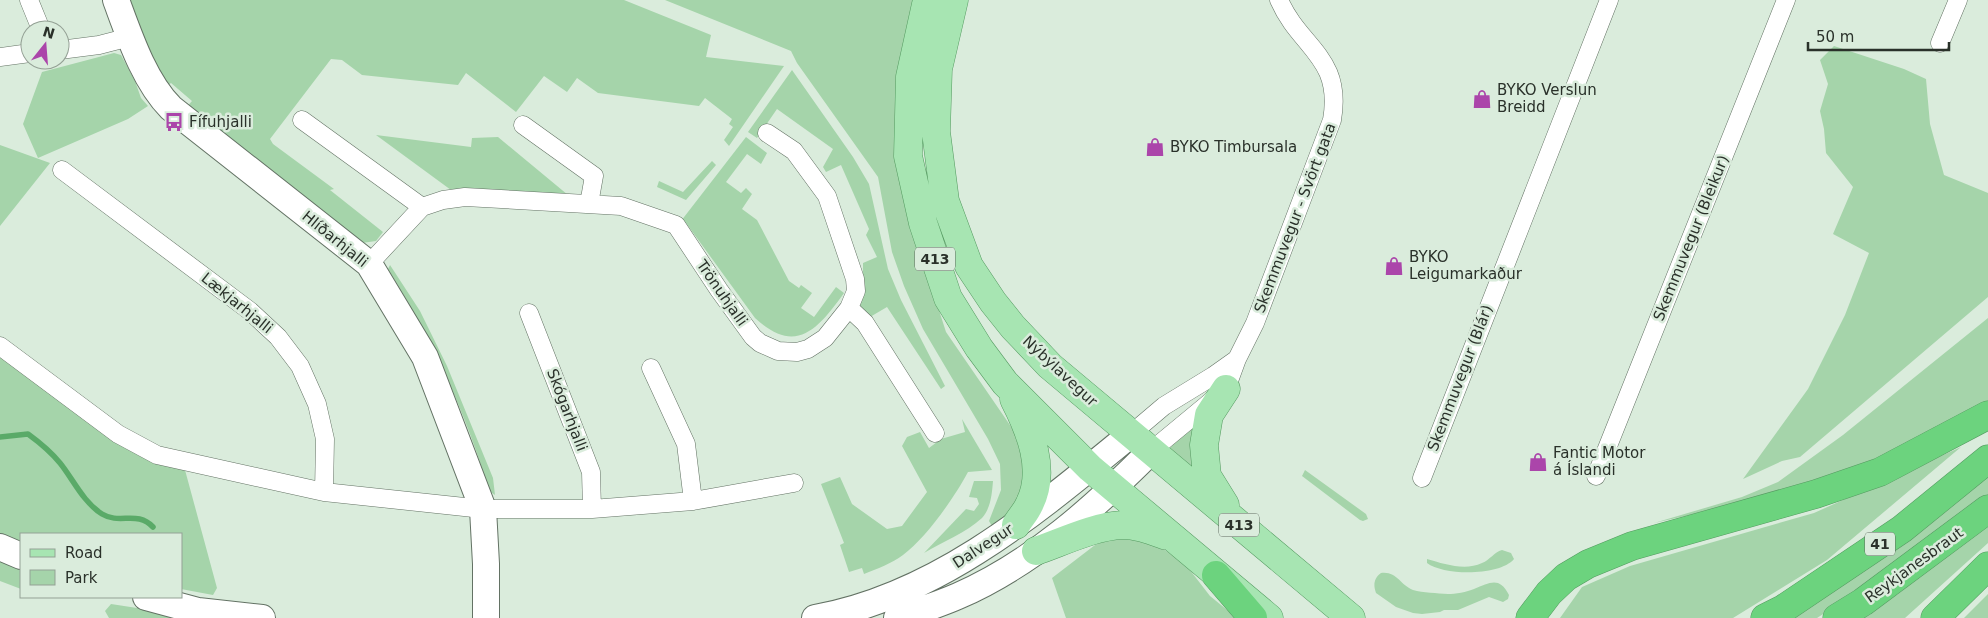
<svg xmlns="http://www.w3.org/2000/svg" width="1988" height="618" font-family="'DejaVu Sans',sans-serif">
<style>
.green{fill:#a5d4aa}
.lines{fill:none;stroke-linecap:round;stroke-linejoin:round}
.stream{stroke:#5aaa68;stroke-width:5.5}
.street-casing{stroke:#637264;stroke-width:19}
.secondary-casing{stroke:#637264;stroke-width:28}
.primary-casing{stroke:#559a61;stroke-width:29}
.highway-casing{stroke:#559a61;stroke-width:29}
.street{stroke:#fff;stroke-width:18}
.secondary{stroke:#fff;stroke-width:26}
.primary{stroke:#a7e5b2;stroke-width:28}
.highway{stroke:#6cd37e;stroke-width:28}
.labels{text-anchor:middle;stroke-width:5;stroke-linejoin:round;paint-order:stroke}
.shield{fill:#daecdc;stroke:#5f695f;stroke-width:1}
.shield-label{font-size:14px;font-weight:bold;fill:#2a312a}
.poi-label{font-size:15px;fill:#2a312a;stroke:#daecdc;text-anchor:start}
.street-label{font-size:15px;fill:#2a312a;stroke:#daecdc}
</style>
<rect width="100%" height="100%" fill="#daecdc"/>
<path class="green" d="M 126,0 L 624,0 L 711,35 L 706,57 L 784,66 L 729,146 L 724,140 L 733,127 L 729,124 L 732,119 L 705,98 L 699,106 L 598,93 L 577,78 L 567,92 L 544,76 L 516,112 L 466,73 L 458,85 L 362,75 L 342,60 L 331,59 L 270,139 L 273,144 L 334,189 L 330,190 L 383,232 L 376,241 L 362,243 L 185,109 L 192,101 L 171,83 L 164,88 Z
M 665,0 L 915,0 L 924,264 L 946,332 L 1021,441 L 1028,457 L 1024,502 L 993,528 L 989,521 L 1001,490 L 1000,464 L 988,439 L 923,329 L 904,286 L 892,252 L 878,177 L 797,63 L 791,51 Z
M 1834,46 L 1904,69 L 1926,79 L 1930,124 L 1944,175 L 1988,193 L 1988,297 L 1800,457 L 1782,461 L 1743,479 L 1808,389 L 1845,315 L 1869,253 L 1833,234 L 1853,187 L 1826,153 L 1824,129 L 1820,111 L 1828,84 L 1820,60 Z
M 114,53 L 121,55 L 135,81 L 141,98 L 148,106 L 128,119 L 38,158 L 23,124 L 42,72 Z
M 792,70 L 853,157 L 869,184 L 888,269 L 901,300 L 945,386 L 941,389 L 887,307 L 870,317 L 858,307 L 863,280 L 863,263 L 877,257 L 866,235 L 869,229 L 841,165 L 826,172 L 823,167 L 833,149 L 777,109 L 757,138 L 748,132 Z
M 376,135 L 471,147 L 472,138 L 498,137 L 568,195 L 451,190 Z
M 746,137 L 767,153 L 761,164 L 747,154 L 726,182 L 741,193 L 746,188 L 752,194 L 742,209 L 757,220 L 789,281 L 799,288 L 801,285 L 812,293 L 801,308 L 814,317 L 836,287 L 844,293 C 818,329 796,356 755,318 L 686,223 L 681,221 Z
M 0,145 L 50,163 L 0,226 Z
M 712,161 L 716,165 L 686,200 L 657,187 L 659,181 L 683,192 Z
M 390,265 L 420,311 L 447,366 L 493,478 L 495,495 L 489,491 C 466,412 431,338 388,269 Z
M 1988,318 L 1988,405 L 1902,450 L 1788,493 L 1654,523 L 1742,497 L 1778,482 L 1843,435 Z
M 0,353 L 185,470 L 217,588 L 213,595 L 181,589 L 181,534 L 21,534 L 21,543 L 0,536 Z
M 962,419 L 992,470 L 968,472 C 954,498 926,538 903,555 C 892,563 877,569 864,574 L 862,568 L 849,572 L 840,545 L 844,543 L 821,484 L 840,477 L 852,504 L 887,529 L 902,526 L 927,492 L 902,446 L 907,437 L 920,432 L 929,448 L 941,439 L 965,432 Z
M 1198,424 L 1201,485 L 1166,452 L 1181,436 Z
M 1961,447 L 1827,560 L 1733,618 L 1560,618 L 1582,587 L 1630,566 L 1814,513 Z
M 1305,470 L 1366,514 L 1368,519 L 1363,521 L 1360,520 L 1302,476 Z
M 1988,473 L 1988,496 L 1891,570 L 1817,618 L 1786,618 Z
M 974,481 L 993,481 C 992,493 991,508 982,518 C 966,533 942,542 924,553 L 966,509 L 974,511 L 979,504 L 977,498 L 969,497 Z
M 1988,522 L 1988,543 L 1905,618 L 1860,618 L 1898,594 Z
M 1134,538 L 1159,546 L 1186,565 L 1210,596 L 1237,618 L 1066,618 L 1052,578 L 1095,545 L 1109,540 Z
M 1502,550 L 1511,553 L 1514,559 C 1500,576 1444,576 1427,563 L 1427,559 C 1444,564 1465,571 1482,563 C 1490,560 1494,552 1502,550 Z
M 0,559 L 21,567 L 21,589 L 0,581 Z
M 1381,573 C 1397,571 1400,585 1413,590 C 1423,593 1437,593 1448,594 C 1455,594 1467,592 1474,589 C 1490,583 1499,576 1509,595 L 1508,599 L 1503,602 L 1489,597 L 1458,610 L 1444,610 L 1440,612 L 1422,614 L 1413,613 L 1396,607 L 1376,593 C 1373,585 1374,578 1381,573 Z
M 1988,594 L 1988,618 L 1964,618 Z
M 111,604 L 150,610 L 178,618 L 109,618 L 105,611 Z"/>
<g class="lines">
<path class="stream" d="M 0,437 L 28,434 C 39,442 51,452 60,463 C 73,479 83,502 102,514 C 120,525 137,510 153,527"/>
<g class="street-casing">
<path id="street" d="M 29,0 L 40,27
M 1940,43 L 1958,0
M 60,50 L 99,45 L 130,37
M 0,57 L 30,53
M 302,120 L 422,207
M 523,125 L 594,176 L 589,204
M 62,170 L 250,311 L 278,337 L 300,366 L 317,404 L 325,439 L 324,492
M 369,264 L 422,207 L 443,200 L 465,197 L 621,206 L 676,225 L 719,290 L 753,337 L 760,343 L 778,351 L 797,352 L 808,349 L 825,338 L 849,308 L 856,291 L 855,279 L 827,196 L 794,151 L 767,133
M 849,308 L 865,323 L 935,433
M 529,313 L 591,472 L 592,509
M 0,346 L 118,434 L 157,455 L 324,492 L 483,509 L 592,509 L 693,501 L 794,483
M 651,368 L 686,444 L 693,501
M 1131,434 L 1164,406 L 1213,376 L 1237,359
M 1151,451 L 1226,389 L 1237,359 L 1255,323 L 1332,120 C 1343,57 1300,48 1279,0
M 1596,476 L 1786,0
M 1422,478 L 1609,0"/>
</g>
<g class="secondary-casing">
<path id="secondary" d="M 116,0 C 129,35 144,81 171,108 L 369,264 L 425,357 L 483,509 L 486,564 L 486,618
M 0,547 L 21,556
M 146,597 L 198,611 L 215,618
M 198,611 L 262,618
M 815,618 C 938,596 1037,511 1131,434
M 897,618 C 917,611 938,605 958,596 C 1032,564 1095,507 1151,451"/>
</g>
<g class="primary-casing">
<path id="primary" d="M 927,0 L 910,77 L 908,156 L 923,223 L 948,298 L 979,348 L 1005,383 L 1090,468 L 1269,618
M 954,0 L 938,69 L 936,132 L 945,201 L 969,266 L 993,302 L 1013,327 L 1050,366 L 1351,618
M 1014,399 C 1030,430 1047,471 1029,505 C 1026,512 1020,518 1016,525
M 1225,505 L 1207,476 L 1204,445 L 1209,415 L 1226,389
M 1036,551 C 1062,542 1095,526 1122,525 C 1137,525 1150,530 1164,535"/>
</g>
<g class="highway-casing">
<path id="highway" d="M 1216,575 L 1253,618
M 1530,618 L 1549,593 L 1566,577 L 1588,564 L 1632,546 L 1816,494 L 1880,472 L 1988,415
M 1765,618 L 1783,609 L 1902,529 L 1988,459
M 1837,618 L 1863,602 L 1988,509
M 1935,618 L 1988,566"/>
</g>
<use href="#street" class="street"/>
<use href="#secondary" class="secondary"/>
<use href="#primary" class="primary"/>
<use href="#highway" class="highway"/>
</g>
<defs>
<g id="shop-bare" transform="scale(1.5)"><path d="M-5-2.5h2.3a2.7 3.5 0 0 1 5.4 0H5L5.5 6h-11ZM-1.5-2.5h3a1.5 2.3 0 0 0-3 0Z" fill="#ab45aa" stroke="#daecdc" stroke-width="2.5" paint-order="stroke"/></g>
<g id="bus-bare" transform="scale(1.5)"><path d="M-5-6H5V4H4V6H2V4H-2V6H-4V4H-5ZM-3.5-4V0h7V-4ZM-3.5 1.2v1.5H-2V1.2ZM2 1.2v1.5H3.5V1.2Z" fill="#ab45aa" stroke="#daecdc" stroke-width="2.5" paint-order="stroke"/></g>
</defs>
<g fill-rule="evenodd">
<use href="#shop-bare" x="1482" y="99"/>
<use href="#bus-bare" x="174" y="122"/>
<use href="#shop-bare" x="1155" y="147"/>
<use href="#shop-bare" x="1394" y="266"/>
<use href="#shop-bare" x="1538" y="462"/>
</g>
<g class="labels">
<g class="shield">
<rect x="915" y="247.5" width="40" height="23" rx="4"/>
<rect x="1219" y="513.5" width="40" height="23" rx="4"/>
<rect x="1865" y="532.5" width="30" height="23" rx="4"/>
</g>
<g class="shield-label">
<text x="935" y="264">413</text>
<text x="1239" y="530">413</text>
<text x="1880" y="549">41</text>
</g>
<g class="poi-label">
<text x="1497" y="95">BYKO Verslun<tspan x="1497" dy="17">Breidd</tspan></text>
<text x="189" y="127">Fífuhjalli</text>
<text x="1170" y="152">BYKO Timbursala</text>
<text x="1409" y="262">BYKO<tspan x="1409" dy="17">Leigumarkaður</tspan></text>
<text x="1553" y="458">Fantic Motor<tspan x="1553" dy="17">á Íslandi</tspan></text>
</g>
<g class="street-label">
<text transform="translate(1295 218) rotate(-69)" y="5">Skemmuvegur - Svört gata</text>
<text transform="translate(1691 238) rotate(-68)" y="5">Skemmuvegur (Bleikur)</text>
<text transform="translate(335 239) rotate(39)" y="5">Hlíðarhjalli</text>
<text transform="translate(722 293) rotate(55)" y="5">Trönuhjalli</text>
<text transform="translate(237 303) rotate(39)" y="5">Lækjarhjalli</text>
<text transform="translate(1060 371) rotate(43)" y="5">Nýbýlavegur</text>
<text transform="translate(1460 378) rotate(-69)" y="5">Skemmuvegur (Blár)</text>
<text transform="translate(567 410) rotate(69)" y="5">Skógarhjalli</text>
<text transform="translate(983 546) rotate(-33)" y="5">Dalvegur</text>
<text transform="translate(1914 565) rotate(-36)" y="5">Reykjanesbraut</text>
</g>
</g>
<rect x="20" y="533" width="162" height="65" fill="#daecdc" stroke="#94a195"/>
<rect x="30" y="549" width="25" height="8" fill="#a7e5b2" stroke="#94a195"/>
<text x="65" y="558" font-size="15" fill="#2a312a">Road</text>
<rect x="30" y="570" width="25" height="15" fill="#a5d4aa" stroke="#94a195"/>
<text x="65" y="583" font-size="15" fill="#2a312a">Park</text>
<g transform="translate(45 45) rotate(17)"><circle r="24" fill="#daecdc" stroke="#94a195"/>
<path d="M0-4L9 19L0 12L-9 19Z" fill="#ab45aa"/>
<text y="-8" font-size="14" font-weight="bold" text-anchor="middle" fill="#2a312a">N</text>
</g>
<path d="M1808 42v8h141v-8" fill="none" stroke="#2a312a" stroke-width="2.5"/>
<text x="1816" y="42" font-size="15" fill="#2a312a" stroke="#daecdc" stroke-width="4" paint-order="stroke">50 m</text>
</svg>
